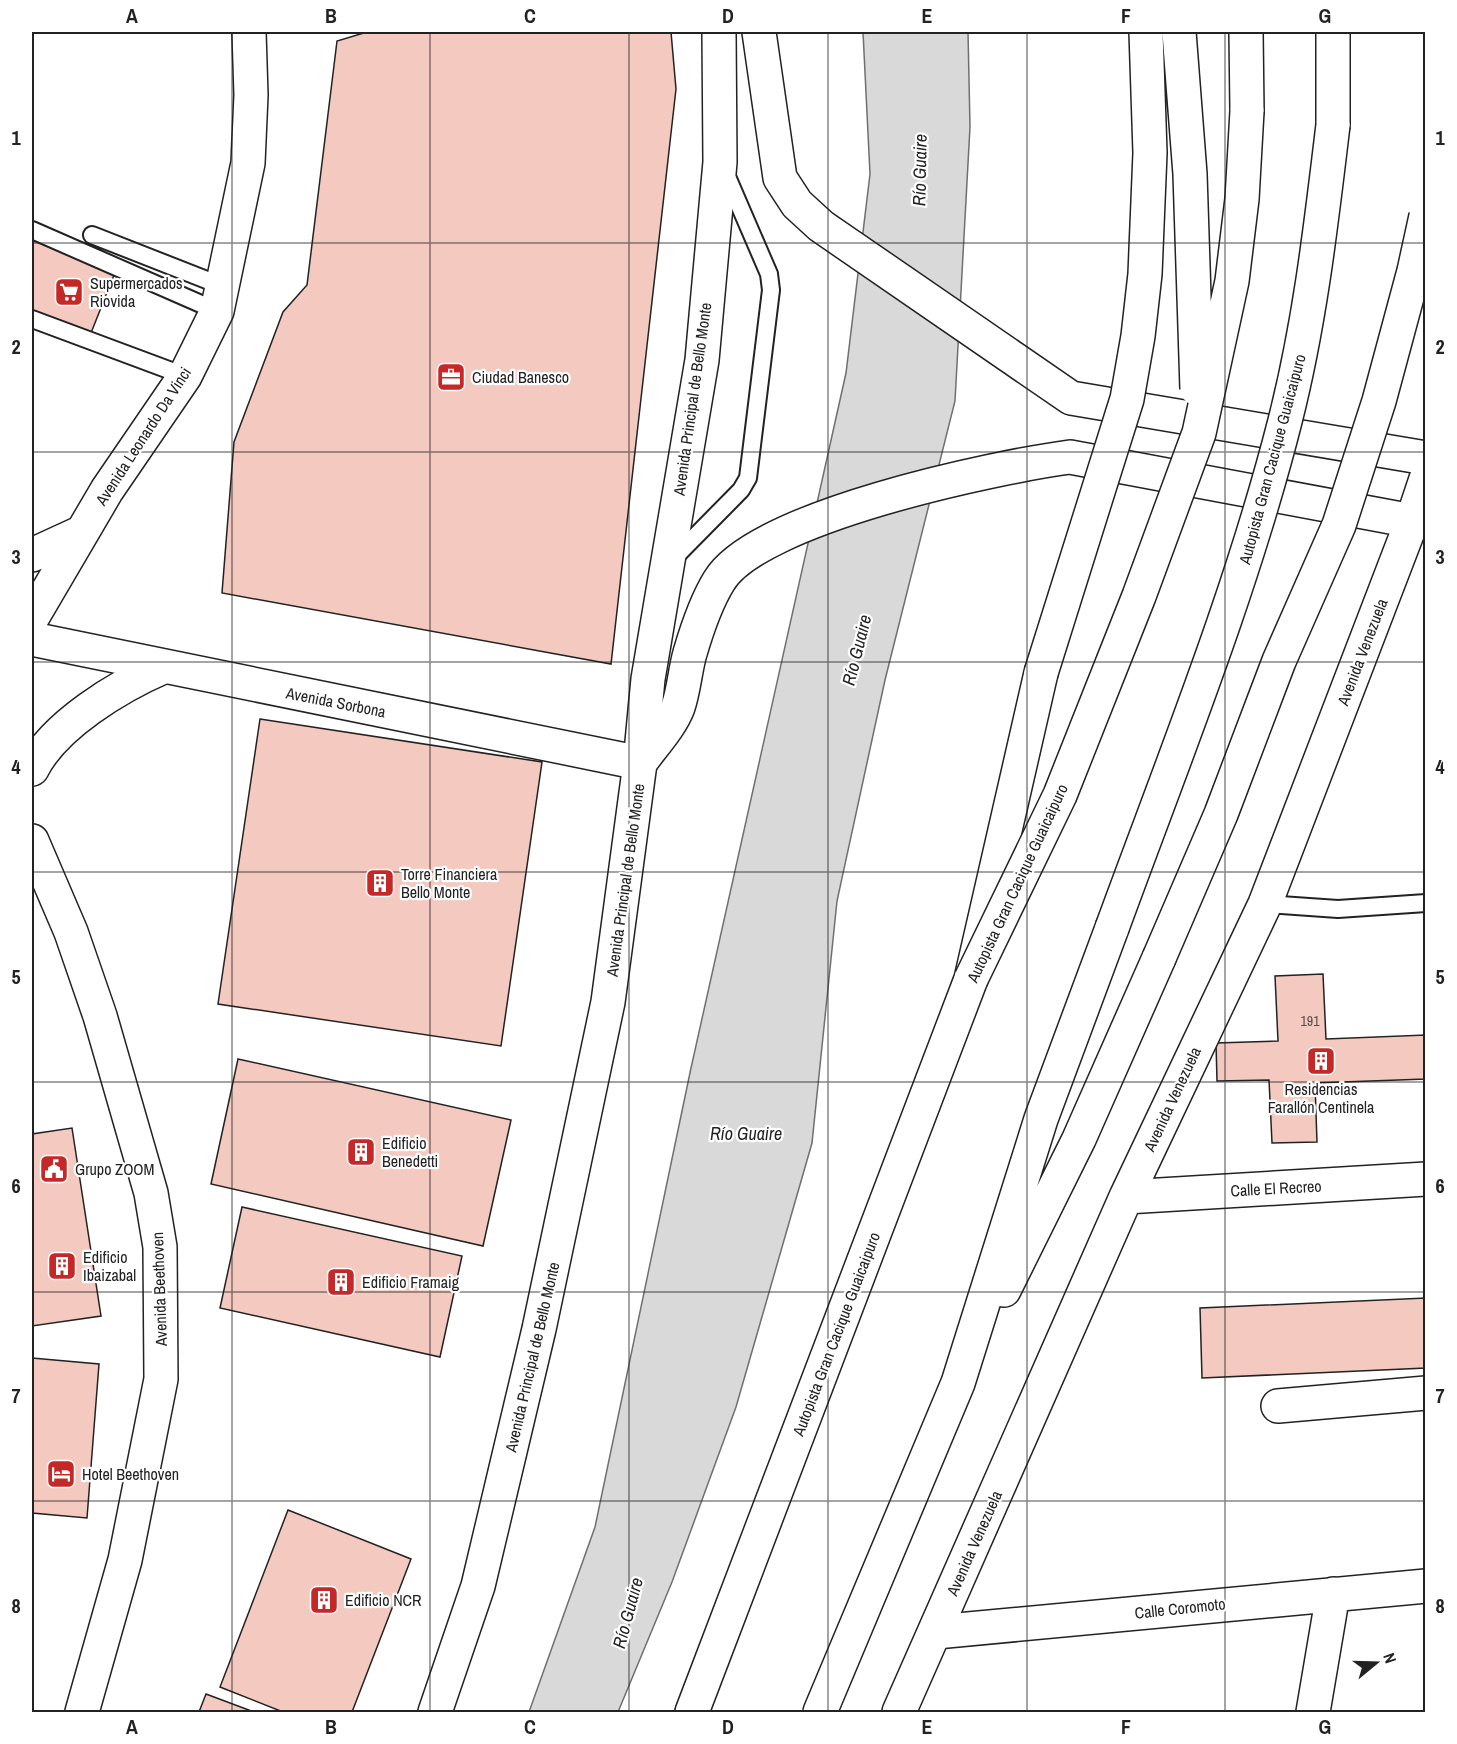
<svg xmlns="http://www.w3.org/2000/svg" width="1457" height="1744" font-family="'Archivo Narrow',sans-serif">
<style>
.water{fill:#d9d9d9;stroke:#6f6f6f;stroke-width:1.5}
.building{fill:#f3c9c0;stroke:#222;stroke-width:1.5}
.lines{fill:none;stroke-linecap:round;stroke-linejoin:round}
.service-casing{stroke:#222;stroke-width:20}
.minor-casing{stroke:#222;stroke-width:36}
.tertiary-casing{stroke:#222;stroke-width:36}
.motorway-casing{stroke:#222;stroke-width:36}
.service{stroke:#fff;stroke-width:16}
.minor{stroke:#fff;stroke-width:33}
.tertiary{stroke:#fff;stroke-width:33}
.motorway{stroke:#fff;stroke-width:33}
.motorway-bridge-casing{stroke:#222;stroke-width:36;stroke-linecap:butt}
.motorway-bridge{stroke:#fff;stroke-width:33}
.grid{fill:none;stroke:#222;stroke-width:1.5;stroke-opacity:0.55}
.labels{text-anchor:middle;stroke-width:4.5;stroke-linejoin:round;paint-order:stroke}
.number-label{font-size:14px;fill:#564c4a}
.poi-label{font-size:16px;fill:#222;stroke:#fff;text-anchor:start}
.street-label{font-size:16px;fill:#222;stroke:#fff}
.water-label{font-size:18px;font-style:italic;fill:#222;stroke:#fff}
.neatline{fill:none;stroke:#222;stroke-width:2}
.grid-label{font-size:20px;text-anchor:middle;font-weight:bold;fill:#222}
</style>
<rect width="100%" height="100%" fill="#fff"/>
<path class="water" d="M 863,32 L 968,32 L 970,127 L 955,401 L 885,680 L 837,901 L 812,1143 L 736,1407 L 672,1582 L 618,1712 L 529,1712 L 595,1527 L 691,1068 L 846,373 L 870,174 Z"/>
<path class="building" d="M 367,32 L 671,32 L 676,89 L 611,664 L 222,593 L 234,442 L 283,312 L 307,285 L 337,41 Z
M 32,235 L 116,270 L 89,338 L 32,314 Z
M 260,719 L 542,762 L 501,1046 L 218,1004 Z
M 1323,974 L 1326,1039 L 1426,1035 L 1426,1079 L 1315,1083 L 1317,1142 L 1272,1143 L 1269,1080 L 1217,1081 L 1216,1043 L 1278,1041 L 1275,976 Z
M 238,1059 L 511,1120 L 483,1246 L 211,1184 Z
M 72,1128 L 101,1316 L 32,1326 L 32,1134 Z
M 242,1207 L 462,1256 L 440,1357 L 220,1308 Z
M 1426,1298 L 1426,1368 L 1202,1378 L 1200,1308 Z
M 32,1358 L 99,1364 L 87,1518 L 32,1513 Z
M 288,1510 L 411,1559 L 352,1712 L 283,1712 L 220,1687 Z
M 206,1694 L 254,1712 L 199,1712 Z"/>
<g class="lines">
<g class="service-casing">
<path id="service" d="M 32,230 L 217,311
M 92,235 L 222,286
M 32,319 L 185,376
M 673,559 L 741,490 L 748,478 L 771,290 L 769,274 L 725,172
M 1265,904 L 1338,909 L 1426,903"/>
</g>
<g class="minor-casing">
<path id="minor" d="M 759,32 L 780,178 L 797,204 L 821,226 L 1071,398 L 1426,458
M 32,639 L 640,763 C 652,746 671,726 678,707 C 684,690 685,670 690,653 C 697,629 706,602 719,581 C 757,517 995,467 1070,457 L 1412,521
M 1126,1197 L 1426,1179
M 1278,1406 L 1426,1393
M 936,1632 L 1426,1586
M 899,1712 L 1126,1197 L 1265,904 L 1412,521 L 1426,479
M 1313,1712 L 1333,1594"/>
</g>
<g class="tertiary-casing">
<path id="tertiary" d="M 32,555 L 80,533
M 32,618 L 107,490 L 185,376 L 217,311 L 248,163 L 251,95 L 249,32
M 32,769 C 54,725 119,686 163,667
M 32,841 L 71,932 L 100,1016 L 151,1193 L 160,1247 L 161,1379 L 125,1560 L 82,1712
M 435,1712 L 478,1586 L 539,1329 L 608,1002 L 640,763 L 648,679 L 702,360 L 720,162 L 719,32"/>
</g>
<g class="motorway-casing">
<path id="motorway" d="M 1246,32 L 1247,111
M 1333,32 L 1333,125
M 1004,1290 L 1079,1139 L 1159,958
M 692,1712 L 971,979 L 1041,673
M 820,1712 L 958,1383 L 1041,1119 L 1112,928"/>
</g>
<use href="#service" class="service"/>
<use href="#minor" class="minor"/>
<use href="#tertiary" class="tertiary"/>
<use href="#motorway" class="motorway"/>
<g class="motorway-bridge-casing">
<path id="motorway-bridge" d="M 1179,32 L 1190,174 L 1197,389
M 1041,673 L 1127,399 L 1138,336 L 1145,274 L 1150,153 L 1146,32
M 1112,928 C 1173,761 1241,594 1285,421 C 1310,323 1321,225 1333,125
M 1159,958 L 1221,814 L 1279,661 L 1339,525 L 1379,401 L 1414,271 L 1426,216
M 971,979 L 1060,795 L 1139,596 L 1199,433 L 1232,281 L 1242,199 L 1247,111"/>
</g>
<use href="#motorway-bridge" class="motorway-bridge"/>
</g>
<path class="grid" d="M 232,32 L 232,1712M 430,32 L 430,1712M 629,32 L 629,1712M 828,32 L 828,1712M 1027,32 L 1027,1712M 1225,32 L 1225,1712M 32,243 L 1426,243M 32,452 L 1426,452M 32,662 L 1426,662M 32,872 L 1426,872M 32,1082 L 1426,1082M 32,1292 L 1426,1292M 32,1501 L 1426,1501"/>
<defs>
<g id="supermarket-square" transform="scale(1.5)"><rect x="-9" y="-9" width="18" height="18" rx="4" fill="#c62828" stroke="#fff"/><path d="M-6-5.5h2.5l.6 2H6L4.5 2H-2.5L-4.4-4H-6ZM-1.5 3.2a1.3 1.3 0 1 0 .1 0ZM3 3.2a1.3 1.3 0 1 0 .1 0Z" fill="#fff"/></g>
<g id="office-square" transform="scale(1.5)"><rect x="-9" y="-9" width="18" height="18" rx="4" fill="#c62828" stroke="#fff"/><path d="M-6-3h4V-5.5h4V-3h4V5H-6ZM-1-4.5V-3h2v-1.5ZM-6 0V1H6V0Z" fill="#fff"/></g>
<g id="building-square" transform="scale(1.5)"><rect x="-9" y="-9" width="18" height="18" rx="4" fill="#c62828" stroke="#fff"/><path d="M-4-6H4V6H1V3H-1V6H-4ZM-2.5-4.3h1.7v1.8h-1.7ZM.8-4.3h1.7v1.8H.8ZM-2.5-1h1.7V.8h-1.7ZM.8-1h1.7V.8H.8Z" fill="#fff"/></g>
<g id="civic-square" transform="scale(1.5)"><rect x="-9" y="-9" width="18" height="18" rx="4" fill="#c62828" stroke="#fff"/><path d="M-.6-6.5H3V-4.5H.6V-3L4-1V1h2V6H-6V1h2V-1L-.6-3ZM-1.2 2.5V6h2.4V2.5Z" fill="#fff"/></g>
<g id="hotel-square" transform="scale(1.5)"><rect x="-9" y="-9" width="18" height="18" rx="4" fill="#c62828" stroke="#fff"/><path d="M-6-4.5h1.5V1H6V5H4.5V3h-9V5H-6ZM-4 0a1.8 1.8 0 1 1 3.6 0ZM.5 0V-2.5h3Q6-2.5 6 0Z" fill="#fff"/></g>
</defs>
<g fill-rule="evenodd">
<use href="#supermarket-square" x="69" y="292"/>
<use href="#office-square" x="451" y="377"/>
<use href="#building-square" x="380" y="883"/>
<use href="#building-square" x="1321" y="1061"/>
<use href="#building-square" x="361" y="1152"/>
<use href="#civic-square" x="54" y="1169"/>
<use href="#building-square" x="62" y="1266"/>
<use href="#building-square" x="341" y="1282"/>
<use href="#hotel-square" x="61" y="1474"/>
<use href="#building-square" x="324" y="1600"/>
</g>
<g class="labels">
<g class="number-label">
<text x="1310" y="1026">191</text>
</g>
<g class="poi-label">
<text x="90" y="289">Supermercados<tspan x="90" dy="18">Riovida</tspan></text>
<text x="472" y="383">Ciudad Banesco</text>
<text x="401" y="880">Torre Financiera<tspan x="401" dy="18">Bello Monte</tspan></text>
<text x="1321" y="1095" text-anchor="middle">Residencias<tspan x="1321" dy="18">Farallón Centinela</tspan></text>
<text x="382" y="1149">Edificio<tspan x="382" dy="18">Benedetti</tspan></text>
<text x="75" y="1175">Grupo ZOOM</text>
<text x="83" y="1263">Edificio<tspan x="83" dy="18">Ibaizabal</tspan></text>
<text x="362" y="1288">Edificio Framaig</text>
<text x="82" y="1480">Hotel Beethoven</text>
<text x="345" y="1606">Edificio NCR</text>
</g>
<g class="street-label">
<text transform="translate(692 399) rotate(-82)" y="6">Avenida Principal de Bello Monte</text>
<text transform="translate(143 436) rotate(-57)" y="6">Avenida Leonardo Da Vinci</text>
<text transform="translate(1272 459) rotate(-75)" y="6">Autopista Gran Cacique Guaicaipuro</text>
<text transform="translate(1362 652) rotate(-69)" y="6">Avenida Venezuela</text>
<text transform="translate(336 702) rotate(11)" y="6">Avenida Sorbona</text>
<text transform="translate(625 880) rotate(-82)" y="6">Avenida Principal de Bello Monte</text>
<text transform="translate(1017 883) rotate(-65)" y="6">Autopista Gran Cacique Guaicaipuro</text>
<text transform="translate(1172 1099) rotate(-65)" y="6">Avenida Venezuela</text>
<text transform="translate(1276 1188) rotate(-3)" y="6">Calle El Recreo</text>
<text transform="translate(159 1289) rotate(-92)" y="6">Avenida Beethoven</text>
<text transform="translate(836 1334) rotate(-69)" y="6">Autopista Gran Cacique Guaicaipuro</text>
<text transform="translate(532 1357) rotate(-77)" y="6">Avenida Principal de Bello Monte</text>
<text transform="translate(974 1543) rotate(-66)" y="6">Avenida Venezuela</text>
<text transform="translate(1180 1608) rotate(-6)" y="6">Calle Coromoto</text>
</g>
<g class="water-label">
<text transform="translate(920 170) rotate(-89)" y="6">Río Guaire</text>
<text transform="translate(857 650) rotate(-76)" y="6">Río Guaire</text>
<text x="746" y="1140">Río Guaire</text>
<text transform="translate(628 1613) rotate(-75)" y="6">Río Guaire</text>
</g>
</g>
<rect width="1457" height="1744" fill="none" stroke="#ffffff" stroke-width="66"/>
<g transform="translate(1376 1663) rotate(71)" stroke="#ffffff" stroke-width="4.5" paint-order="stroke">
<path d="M0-4.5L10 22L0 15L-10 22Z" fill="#222222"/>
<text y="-9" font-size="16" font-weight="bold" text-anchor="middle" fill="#222222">N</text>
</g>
<rect x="33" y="33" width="1391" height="1678" class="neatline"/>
<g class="grid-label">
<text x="132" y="23">A</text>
<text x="331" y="23">B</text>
<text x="530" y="23">C</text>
<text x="728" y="23">D</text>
<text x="927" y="23">E</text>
<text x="1126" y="23">F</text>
<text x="1325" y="23">G</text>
<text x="16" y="145">1</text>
<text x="1440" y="145">1</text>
<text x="16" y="354">2</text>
<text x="1440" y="354">2</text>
<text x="16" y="564">3</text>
<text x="1440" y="564">3</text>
<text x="16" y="774">4</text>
<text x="1440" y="774">4</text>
<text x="16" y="984">5</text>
<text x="1440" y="984">5</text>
<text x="16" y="1193">6</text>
<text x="1440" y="1193">6</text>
<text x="16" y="1403">7</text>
<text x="1440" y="1403">7</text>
<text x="16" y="1613">8</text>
<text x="1440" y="1613">8</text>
<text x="132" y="1734">A</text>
<text x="331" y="1734">B</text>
<text x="530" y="1734">C</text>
<text x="728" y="1734">D</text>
<text x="927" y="1734">E</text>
<text x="1126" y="1734">F</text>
<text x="1325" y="1734">G</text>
</g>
</svg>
